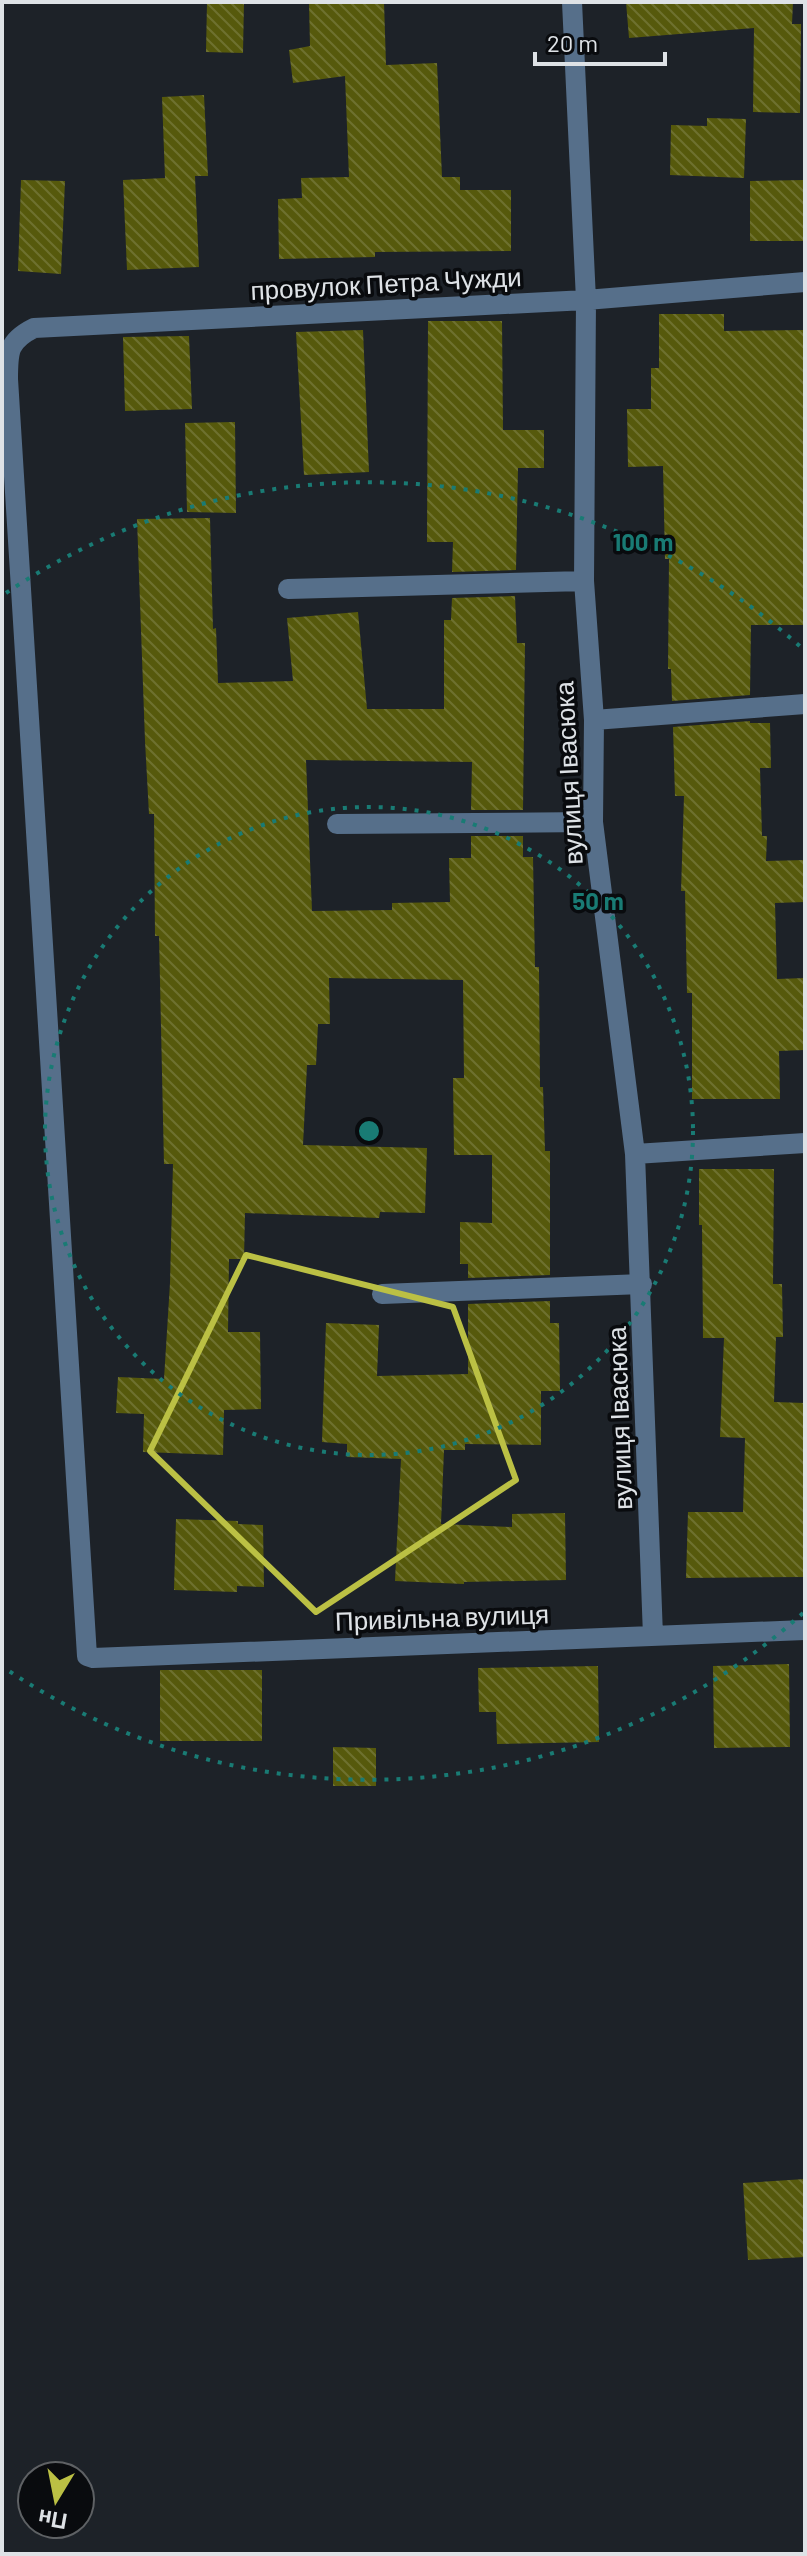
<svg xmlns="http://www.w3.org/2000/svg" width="807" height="2556" font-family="Barlow,sans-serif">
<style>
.building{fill:url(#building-back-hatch)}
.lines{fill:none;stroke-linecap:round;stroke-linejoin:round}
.minor{stroke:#566f8a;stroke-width:20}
.marked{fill:none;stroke:#bbc044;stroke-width:6;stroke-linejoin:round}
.ring{fill:none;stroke:#197b74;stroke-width:4;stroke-dasharray:4 8}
.labels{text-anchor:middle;stroke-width:7;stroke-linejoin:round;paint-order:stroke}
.street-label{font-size:26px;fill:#dee2e6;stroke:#090b0e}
.centre{fill:#197b74;stroke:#090b0e;stroke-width:4}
.ring-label{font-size:24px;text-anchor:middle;font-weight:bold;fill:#197b74;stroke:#090b0e;stroke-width:7;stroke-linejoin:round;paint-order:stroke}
</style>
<defs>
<pattern id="building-back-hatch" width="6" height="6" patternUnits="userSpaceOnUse" patternTransform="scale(2)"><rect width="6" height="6" fill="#56590c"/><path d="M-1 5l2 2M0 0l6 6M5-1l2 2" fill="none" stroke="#6e712f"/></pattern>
</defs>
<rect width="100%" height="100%" fill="#1d2228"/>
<path class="building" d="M 207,2 L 244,2 L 243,53 L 206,52 Z
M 309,2 L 384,2 L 386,65 L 437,63 L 442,177 L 460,177 L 460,190 L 511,190 L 511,251 L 375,252 L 375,257 L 279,259 L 278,199 L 302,198 L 301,178 L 349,177 L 345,76 L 293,83 L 289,50 L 310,46 Z
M 626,2 L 793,2 L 792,24 L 801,24 L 800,113 L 753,112 L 754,28 L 629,38 Z
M 204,95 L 208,176 L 195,176 L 199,267 L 127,270 L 123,180 L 165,178 L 162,97 Z
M 707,118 L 746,119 L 744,178 L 670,175 L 671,125 L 707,126 Z
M 21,180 L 65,181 L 61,274 L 18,271 Z
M 805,180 L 805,241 L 750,241 L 750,181 Z
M 659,314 L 724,314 L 724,331 L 805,330 L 805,625 L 751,625 L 750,695 L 672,701 L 671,669 L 668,669 L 669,559 L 665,559 L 663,466 L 628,467 L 627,409 L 651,409 L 651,368 L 659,368 Z
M 428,321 L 502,321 L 503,430 L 544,430 L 544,468 L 518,468 L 516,570 L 452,572 L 453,542 L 427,542 Z
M 363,330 L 369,472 L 304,475 L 296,332 Z
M 189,336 L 192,409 L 125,411 L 123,337 Z
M 235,422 L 236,513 L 187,512 L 185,423 Z
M 210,518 L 213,629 L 216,628 L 218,683 L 293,681 L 287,618 L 358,612 L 367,709 L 444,709 L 444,620 L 451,620 L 452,598 L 515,596 L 517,643 L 525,643 L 523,810 L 471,810 L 472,762 L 306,760 L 312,911 L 392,910 L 392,903 L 450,902 L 449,858 L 471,858 L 471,836 L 523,836 L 523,857 L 533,857 L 535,967 L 539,967 L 540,1087 L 543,1087 L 545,1151 L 550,1151 L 550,1275 L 468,1278 L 468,1264 L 460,1264 L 460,1222 L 492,1223 L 492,1155 L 454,1155 L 453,1078 L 464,1078 L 463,980 L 329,978 L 330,1024 L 318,1024 L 316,1065 L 307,1065 L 303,1145 L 427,1148 L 425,1213 L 380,1212 L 379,1218 L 245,1213 L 244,1259 L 229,1259 L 228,1332 L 260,1332 L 261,1409 L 224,1410 L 223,1455 L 143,1452 L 144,1414 L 116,1413 L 118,1377 L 164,1379 L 170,1283 L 173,1164 L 164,1164 L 159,936 L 155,936 L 154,814 L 149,814 L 145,741 L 137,519 Z
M 750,721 L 750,723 L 770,723 L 771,768 L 760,768 L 762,836 L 767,836 L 766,861 L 805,860 L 805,902 L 775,903 L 777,979 L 805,978 L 805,1050 L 779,1051 L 780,1099 L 692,1099 L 692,993 L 687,993 L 685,891 L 681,891 L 684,796 L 675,796 L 673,727 Z
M 699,1169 L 774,1169 L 773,1284 L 782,1284 L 783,1337 L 776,1337 L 774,1402 L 805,1403 L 805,1577 L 686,1578 L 688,1512 L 743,1512 L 745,1438 L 720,1437 L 724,1338 L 703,1338 L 702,1225 L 699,1225 Z
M 550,1301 L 550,1323 L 559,1323 L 560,1391 L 541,1391 L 541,1445 L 465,1444 L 465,1450 L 444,1450 L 441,1524 L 512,1527 L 512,1514 L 565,1513 L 566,1580 L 464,1582 L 464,1584 L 395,1581 L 401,1459 L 347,1457 L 347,1444 L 322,1442 L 326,1323 L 379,1325 L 377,1376 L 468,1374 L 468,1304 Z
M 176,1519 L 238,1521 L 238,1524 L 263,1525 L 264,1587 L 237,1586 L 237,1592 L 174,1590 Z
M 789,1664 L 790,1747 L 714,1748 L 713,1666 Z
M 598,1666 L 599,1742 L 497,1744 L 496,1712 L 479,1712 L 478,1668 Z
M 160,1670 L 262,1670 L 262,1741 L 160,1741 Z
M 333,1747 L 376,1748 L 376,1786 L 333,1786 Z
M 805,2179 L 805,2257 L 748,2260 L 743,2183 Z"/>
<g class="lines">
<path class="minor" d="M 572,2 L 586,300 L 584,581 L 594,720 L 593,822 L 635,1154 L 653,1636
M 805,282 L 586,300 L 34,328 C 8,341 8,352 8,379 L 87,1656 L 93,1658 L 805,1630
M 288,589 L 584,581
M 594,720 L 805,704
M 337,824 L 593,822
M 635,1154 L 805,1143
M 382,1294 L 642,1284"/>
</g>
<path class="marked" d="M 246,1255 L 453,1307 L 516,1480 L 316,1612 L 150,1451 Z"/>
<g class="ring">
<circle cx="369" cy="1131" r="324"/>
<path d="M803 1613A649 649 0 0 1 6 1669M6 593A649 649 0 0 1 803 649"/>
</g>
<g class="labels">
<g class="street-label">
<text transform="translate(386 284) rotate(-3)" y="9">провулок Петра Чужди</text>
<text transform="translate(569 773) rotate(-93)" y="9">вулиця Івасюка</text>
<text transform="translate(620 1418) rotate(-92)" y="9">вулиця Івасюка</text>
<text transform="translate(442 1618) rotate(-2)" y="9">Привільна вулиця</text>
</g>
</g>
<circle cx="369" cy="1131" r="12" class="centre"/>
<g class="ring-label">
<text x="643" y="551">100 m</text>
<text x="598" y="910">50 m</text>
</g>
<rect width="807" height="2556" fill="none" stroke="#dee2e6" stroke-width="8"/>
<g transform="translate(56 2500) rotate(190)"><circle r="38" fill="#090b0e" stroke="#5e6164" stroke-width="2"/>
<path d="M0-6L14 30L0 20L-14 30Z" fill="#bbc044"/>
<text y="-12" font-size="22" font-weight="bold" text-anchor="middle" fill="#dee2e6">Пн</text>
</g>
<path d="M535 52v12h130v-12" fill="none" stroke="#dee2e6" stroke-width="4"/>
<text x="547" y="52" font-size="24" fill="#dee2e6" stroke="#090b0e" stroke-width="6" paint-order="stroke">20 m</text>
</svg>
